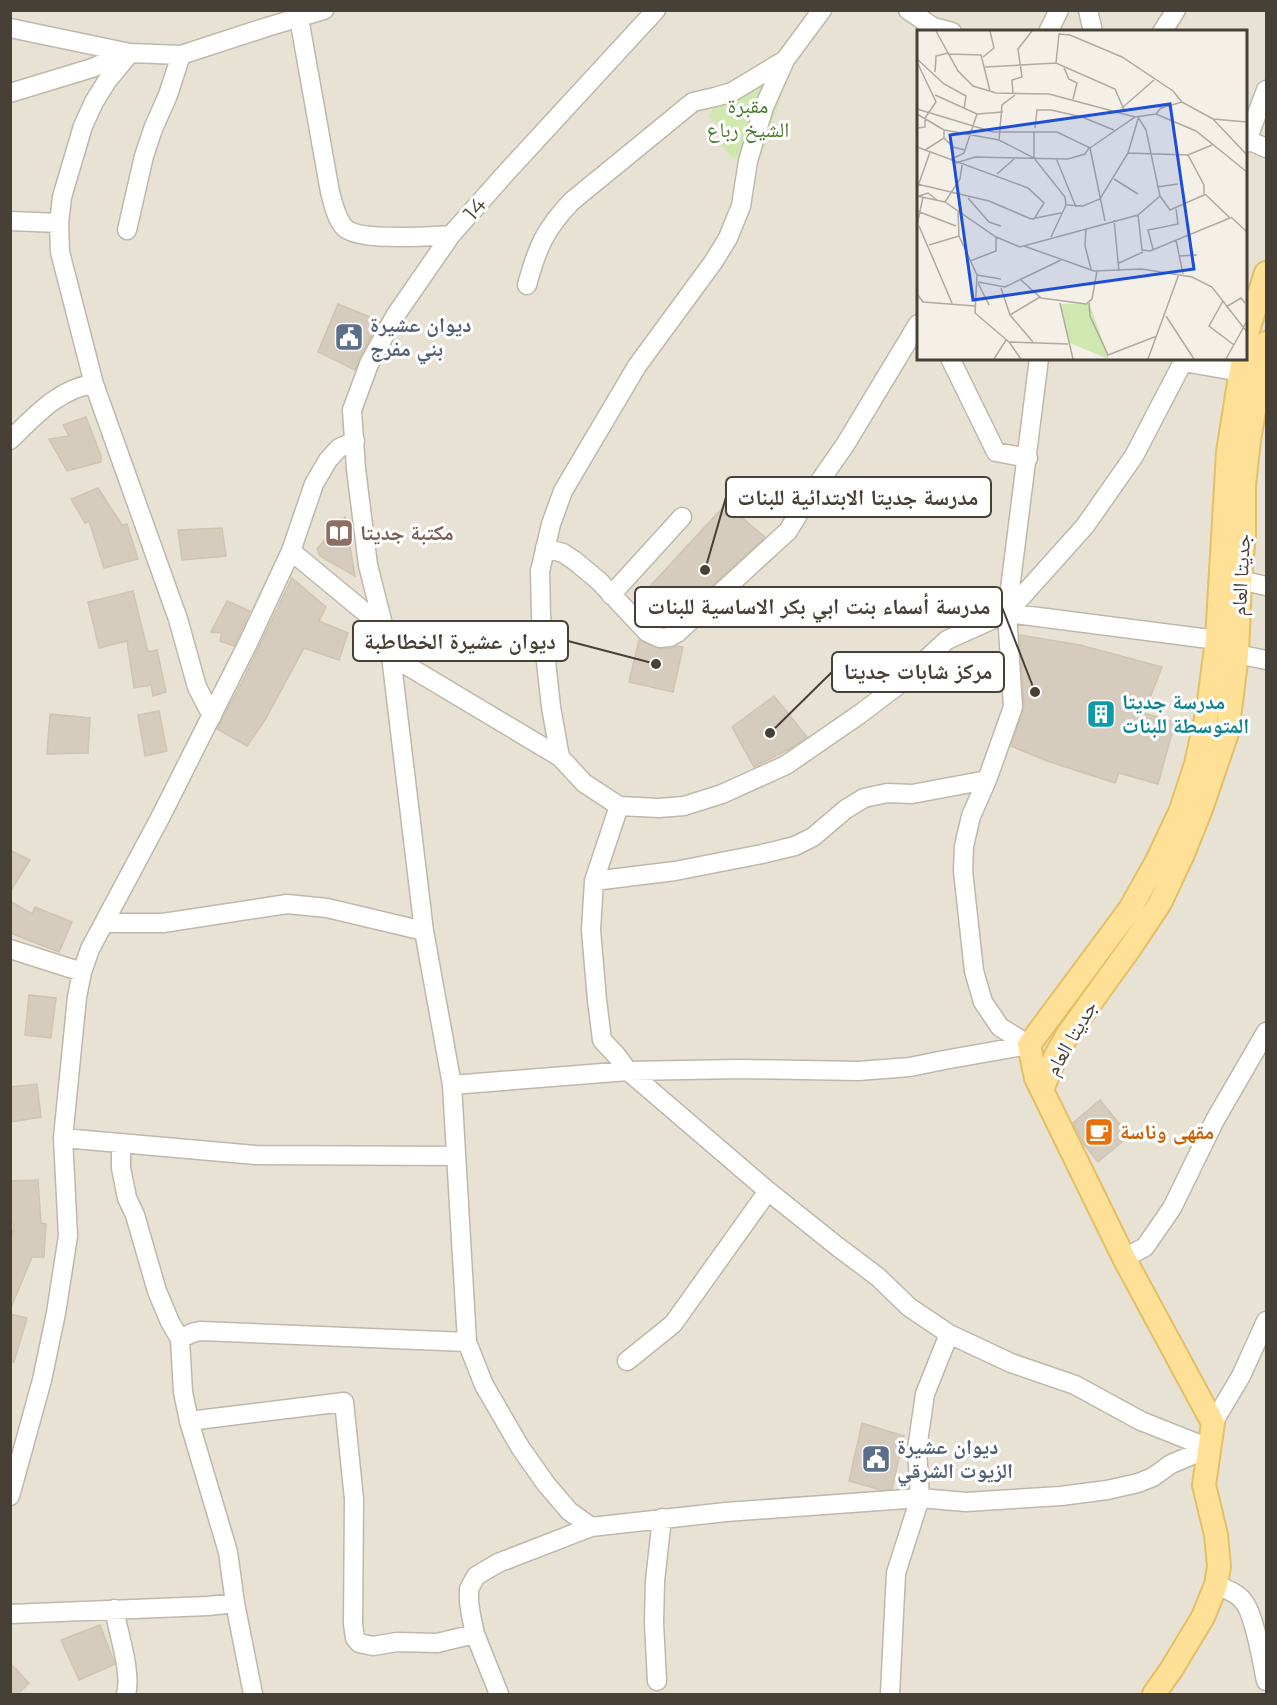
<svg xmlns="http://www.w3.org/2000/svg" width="1277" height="1705" font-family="Montserrat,'Noto Naskh Arabic',sans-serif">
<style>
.residential{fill:#e8e2d5;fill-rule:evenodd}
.green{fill:#cee8b0}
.building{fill:#d5ccbd;stroke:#d0c4b0;stroke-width:1.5}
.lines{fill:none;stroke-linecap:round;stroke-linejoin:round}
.minor-casing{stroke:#bfb8aa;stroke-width:21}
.major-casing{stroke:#e4bf65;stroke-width:26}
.minor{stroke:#fff;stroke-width:18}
.major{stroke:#fee196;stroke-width:22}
.labels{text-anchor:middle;stroke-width:6;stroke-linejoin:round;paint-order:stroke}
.park-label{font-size:21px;fill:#467929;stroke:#fff}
.street-label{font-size:21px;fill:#474036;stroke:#fff}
.service-label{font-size:21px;font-weight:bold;fill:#4e5e75;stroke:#fff;text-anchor:start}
.education-label{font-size:21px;font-weight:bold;fill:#785e54;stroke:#fff;text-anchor:start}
.culture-label{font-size:21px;font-weight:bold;fill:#0d838f;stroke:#fff;text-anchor:start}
.food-label{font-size:21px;font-weight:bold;fill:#c56008;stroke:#fff;text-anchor:start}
.inset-road{fill:none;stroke:#afaaa0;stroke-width:1.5}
.view{fill:#1d4ed8;fill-opacity:0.15;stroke:#1d4ed8;stroke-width:3}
.inset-edge{fill:none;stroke:#474036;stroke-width:3}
.leader{fill:none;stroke:#474036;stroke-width:2}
.callout-dot{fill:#474036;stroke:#fff;stroke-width:2}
.callout{fill:#fff;stroke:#474036;stroke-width:2}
.callout-label{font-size:22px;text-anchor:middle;font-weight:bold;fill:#474036}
</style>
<rect width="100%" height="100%" fill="#f4f0e7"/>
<path class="residential" d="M 11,11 L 1266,11 L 1266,1694 L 11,1694 ZM 918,32 L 1246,32 L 1246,358 L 918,358 Z"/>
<path class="green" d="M 787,75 L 786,82 L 762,155 L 734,159 L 722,146 L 728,133 L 708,117 L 715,104 Z"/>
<path class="building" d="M 338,304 L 380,321 L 359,359 L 355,370 L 318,352 Z
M 86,417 L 101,456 L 101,462 L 67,471 L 49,439 L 69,436 L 63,425 Z
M 98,488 L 122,525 L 127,524 L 138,559 L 104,568 L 89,521 L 85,523 L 71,499 Z
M 726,504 L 765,537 L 675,620 L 641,596 Z
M 345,517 L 355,576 L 320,556 L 317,549 Z
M 222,528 L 226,556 L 182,560 L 178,530 Z
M 292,578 L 326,607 L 319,621 L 348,633 L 339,660 L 304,648 L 265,720 L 247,746 L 217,729 L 245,676 Z
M 133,591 L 148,652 L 157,650 L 166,692 L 153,696 L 151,685 L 134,688 L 127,641 L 99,648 L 88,602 Z
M 227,601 L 250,611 L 234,646 L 220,641 L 222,633 L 211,632 Z
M 1020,635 L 1080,645 L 1162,667 L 1144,713 L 1175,722 L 1158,784 L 1119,773 L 1115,783 L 1047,761 L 1011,746 L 1024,707 Z
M 639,640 L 661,649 L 672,648 L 678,646 L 683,647 L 673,692 L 629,682 Z
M 774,696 L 807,737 L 789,749 L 754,767 L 732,727 Z
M 159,711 L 167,751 L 145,756 L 138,715 Z
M 50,714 L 90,718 L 88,753 L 47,754 Z
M 10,850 L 30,860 L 10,892 Z
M 10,901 L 32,914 L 35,907 L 72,922 L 59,952 L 10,933 Z
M 29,995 L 56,998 L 51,1038 L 25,1035 Z
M 37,1084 L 41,1117 L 10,1122 L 10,1087 Z
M 1100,1100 L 1129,1136 L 1098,1162 L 1083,1143 L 1073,1123 Z
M 38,1180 L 41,1223 L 46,1224 L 44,1257 L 32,1257 L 10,1310 L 10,1246 L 14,1224 L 10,1224 L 10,1181 Z
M 10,1314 L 27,1318 L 14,1362 L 10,1362 Z
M 862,1423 L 904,1436 L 892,1489 L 881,1490 L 849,1481 Z
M 100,1625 L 115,1664 L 79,1680 L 61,1640 Z
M 10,1663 L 29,1683 L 17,1695 L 10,1695 Z"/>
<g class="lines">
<g class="minor-casing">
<path id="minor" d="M 656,10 L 505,174 L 451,235 L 395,316 L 369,364 L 352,410 L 356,469 L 368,565 L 391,656 L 424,931 L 452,1085 L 467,1342 L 484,1385 L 520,1447 L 546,1484 L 569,1511 L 591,1527 L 726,1512 L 920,1498 L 966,1502 L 1061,1496 L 1107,1490 L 1138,1483 L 1153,1477 L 1171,1464 L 1209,1448
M 908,10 L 933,27 L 952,32
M 1088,10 L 1093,32
M 299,18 L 330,192 C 333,203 336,218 344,227 C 357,242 431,236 451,235
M 10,28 L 130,53 L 181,55 L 267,27 L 324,10
M 1048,32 L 1059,10
M 1162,32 L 1176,10
M 130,53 L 107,81 L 94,102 L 83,126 L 62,197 L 59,223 L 60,252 L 94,384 L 178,619 L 197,687 L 212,716
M 10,93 L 92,68 L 104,63 L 118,51
M 1246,139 L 1266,148
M 1246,143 L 1266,90
M 10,221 L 59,223
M 127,230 L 144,156 L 153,129 L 168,95 L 181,55
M 527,285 C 537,248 545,229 572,201 L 693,102 L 715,97 L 732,92 L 785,60
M 950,358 L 996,452 L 1028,458
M 1183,362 L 1241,372 L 1251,376
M 10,440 C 34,417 59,388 94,384
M 545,548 L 563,553 L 575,561 L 599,581 L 647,632 L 660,638 L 670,637 L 677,633 L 788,531 L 808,498 L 845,445 L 918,324
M 291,551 L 384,628
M 1240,580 L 1266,586
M 611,595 L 682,517
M 1007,613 L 1217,640
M 1237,654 L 1266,660
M 391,656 L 560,757 L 584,783 L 619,806 L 659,808 L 684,806 L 722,794 L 786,765 L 860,714 L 897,686 L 947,640 L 1007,613 L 1085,526 L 1134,456 L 1185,358
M 560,757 L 551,707 L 541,616 L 540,571 L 551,524 L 563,491 L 637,366 L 714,261 L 728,238 L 741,206 L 748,161 L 764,107 L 785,60 L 822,10
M 619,806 L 594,881 L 591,930 L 597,1000 L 602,1040 L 617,1056 L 628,1071 L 768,1191 L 838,1247 L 878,1277 L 909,1307 L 949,1334 L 1011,1363 L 1075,1385 L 1141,1421 L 1209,1448
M 594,881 L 675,871 L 762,854 L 795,846 L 813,837 L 846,809 L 864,798 L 887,793 L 912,794 L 987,780
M 104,923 L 163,923 L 287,904 L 327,908 L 424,931
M 10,949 L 82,972
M 1029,1045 L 1000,1027 L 983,1002 L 974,971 L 963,871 L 964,846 L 971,816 L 987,780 L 1013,707 L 1007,613 L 1039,358
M 452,1085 L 628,1071 L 740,1069 L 858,1071 L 910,1067 L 944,1060 L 1029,1045
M 63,1138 L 256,1155 L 456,1156
M 121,1144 L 121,1168 L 127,1198 L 135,1215 L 157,1291 L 170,1322 L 180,1339
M 1124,1258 L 1145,1247 L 1172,1208 L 1215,1120 L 1266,1032
M 627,1361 L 673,1324 L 768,1191
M 189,1421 L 344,1402 L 354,1499 L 353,1624 L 355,1638 L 359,1643 L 373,1646 L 397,1642 L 437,1643 L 475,1634
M 1213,1423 L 1241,1376 L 1266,1321
M 10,1496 L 42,1380 L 56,1313 L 68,1236 L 63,1138 L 77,997 L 82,972 L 90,949 L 161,816 L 248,643 L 291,551 L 314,484 L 328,460 L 339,448 L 355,441
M 1216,1585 C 1226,1589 1238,1593 1244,1602 C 1255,1616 1262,1662 1266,1681
M 114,1609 C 118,1632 132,1673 126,1694
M 10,1614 L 208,1606 L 235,1603
M 657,1681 L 654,1623 L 655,1581 L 662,1518
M 253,1694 L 235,1603 L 228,1552 L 189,1421 L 183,1392 L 180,1339 L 192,1333 L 200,1331 L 467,1342
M 499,1694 L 475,1634 L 471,1615 L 469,1602 L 469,1589 L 476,1576 L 498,1563 L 591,1527
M 890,1694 L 896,1573 L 920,1498 L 917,1449 L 925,1394 L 949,1334"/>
</g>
<g class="major-casing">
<path id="major" d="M 1246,345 L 1248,330 L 1266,273
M 1042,1090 L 1056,1055 L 1068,1034 L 1130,948 L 1160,903 L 1183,854 L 1201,809 L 1227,733 L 1237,654 L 1240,580 L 1244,534 L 1244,485 L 1249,440 L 1266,343
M 1154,1694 L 1171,1670 L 1203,1617 L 1216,1585 L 1219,1566 L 1216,1535 L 1204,1485 L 1213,1423 L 1124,1258 L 1036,1078 L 1029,1045 L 1130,909 L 1157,861 L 1181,810 L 1196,764 L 1208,709 L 1217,640 L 1228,452 L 1243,358"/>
</g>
<use href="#minor" class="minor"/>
<use href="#major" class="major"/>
</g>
<defs>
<g id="civic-square" transform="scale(1.5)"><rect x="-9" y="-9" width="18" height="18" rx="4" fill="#5c6f8a" stroke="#fff"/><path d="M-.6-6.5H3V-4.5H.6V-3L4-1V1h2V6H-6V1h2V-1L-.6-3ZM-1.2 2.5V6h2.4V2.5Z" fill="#fff"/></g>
<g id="library-square" transform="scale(1.5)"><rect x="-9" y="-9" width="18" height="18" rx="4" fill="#8d6e63" stroke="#fff"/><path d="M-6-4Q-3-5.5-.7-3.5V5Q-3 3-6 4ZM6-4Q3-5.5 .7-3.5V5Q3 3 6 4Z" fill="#fff"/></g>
<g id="building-square" transform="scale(1.5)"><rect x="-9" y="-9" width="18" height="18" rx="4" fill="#0f9aa8" stroke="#fff"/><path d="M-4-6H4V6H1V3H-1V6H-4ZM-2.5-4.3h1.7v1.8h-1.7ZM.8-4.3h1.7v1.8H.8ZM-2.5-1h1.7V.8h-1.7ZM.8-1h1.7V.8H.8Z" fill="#fff"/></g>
<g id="cafe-square" transform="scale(1.5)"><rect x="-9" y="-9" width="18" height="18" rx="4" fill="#e8710a" stroke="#fff"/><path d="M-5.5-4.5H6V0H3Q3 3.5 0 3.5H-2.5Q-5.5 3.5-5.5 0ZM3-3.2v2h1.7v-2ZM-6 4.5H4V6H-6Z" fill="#fff"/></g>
</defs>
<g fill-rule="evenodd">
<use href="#civic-square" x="349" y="337"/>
<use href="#library-square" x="339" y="533"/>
<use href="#building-square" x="1101" y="714"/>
<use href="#cafe-square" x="1099" y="1132"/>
<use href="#civic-square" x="876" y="1459"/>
</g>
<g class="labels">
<g class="park-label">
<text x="748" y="113">مقبرة<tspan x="748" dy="24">الشيخ رباع</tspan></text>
</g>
<g class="street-label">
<text transform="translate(475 209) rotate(-49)" y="7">14</text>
<text transform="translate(1241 575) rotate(-87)" y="7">جديتا العام</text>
<text transform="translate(1071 1038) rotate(-60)" y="7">جديتا العام</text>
</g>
<g class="service-label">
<text x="370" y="332">ديوان عشيرة<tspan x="370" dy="24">بني مفرج</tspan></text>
<text x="897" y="1454">ديوان عشيرة<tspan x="897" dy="24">الزيوت الشرقي</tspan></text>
</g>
<g class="education-label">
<text x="360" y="540">مكتبة جديتا</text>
</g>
<g class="culture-label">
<text x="1122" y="709">مدرسة جديتا<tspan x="1122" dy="24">المتوسطة للبنات</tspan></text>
</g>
<g class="food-label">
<text x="1120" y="1139">مقهى وناسة</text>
</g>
</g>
<g transform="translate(917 30)">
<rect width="330" height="330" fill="#f4f0e7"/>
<path d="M 172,273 L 191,325 L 191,329 L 153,313 L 144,274 Z" fill="#cee8b0"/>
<path class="inset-road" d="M 19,1 L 41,41 L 56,56 L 79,63 L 132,64 L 218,87M 32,24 L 64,25 L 73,61M 66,27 L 77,18 L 73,1M 0,29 L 27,54 L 49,66 L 47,79M 0,32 L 19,72 L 8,88 L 8,97 L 0,98M 139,33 L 142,4 L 153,5 L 205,27 L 256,61 L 265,72M 68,37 L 139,33 L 198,59 L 208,82M 147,38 L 152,49 L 160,53 L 156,69M 18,42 L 19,26 L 31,23M 96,64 L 95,50 L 105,47 L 101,19 L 115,1M 18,65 L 60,84 L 86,82M 205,78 L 237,50M 0,79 L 76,102 L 140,102 L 173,118 L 218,87 L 239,84 L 279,101 L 330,142M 0,84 L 27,100 L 82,110 L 117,128 L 148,167 L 149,175 L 134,207M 239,84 L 244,78 L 265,72 L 296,89 L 330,92M 296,89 L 330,125M 118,98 L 120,80 L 134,80 L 165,87 L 197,100M 117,101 L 117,128M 27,108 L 36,117 L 48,120M 82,110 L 85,75 L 98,65M 0,117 L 111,158 L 127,173 L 117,189M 173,118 L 188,191M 8,120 L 27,108 L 27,100M 211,123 L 271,125 L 295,115M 139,128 L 159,177M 33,130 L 47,123 L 60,84M 39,133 L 58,127 L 151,129 L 168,124 L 172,118M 80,144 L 97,129M 197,149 L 221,164M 0,154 L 72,171 L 114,189 L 144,183M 240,157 L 261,154M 0,159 L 13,122M 0,166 L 28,172 L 79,207 L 103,217 L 221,185 L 243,166 L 229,100 L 221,87M 2,166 L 11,163 L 20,170M 243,166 L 253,180 L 287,165 L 287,155 L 271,125M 51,168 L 72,192 L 84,196M 28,172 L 43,149 L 45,135M 150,175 L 166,176 L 183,169 L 211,123 L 221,89M 0,181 L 39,196M 41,182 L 42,206 L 60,245 L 58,283 L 92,312 L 104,329M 221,185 L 225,220 L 233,221 L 313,188 L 288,164M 314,187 L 330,202M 197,190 L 202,241M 0,195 L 6,167M 2,196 L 35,273M 169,198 L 168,216 L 174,239M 259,210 L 266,244M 12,215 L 42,206M 107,216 L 177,241 L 225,239 L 275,247 L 295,257 L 330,302M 236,219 L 231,200 L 261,194 L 259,179M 262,226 L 280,225M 53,231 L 79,221 L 79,207M 202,233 L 226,222M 60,245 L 84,249M 104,250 L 124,268 L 169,274 L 175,269 L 180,241M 61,252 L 88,257 L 144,230M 61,253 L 72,275M 84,258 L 93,285 L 116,312M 0,264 L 6,272 L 58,276M 306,271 L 292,296 L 317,315M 143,273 L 156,329M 172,273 L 173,286 L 191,325 L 240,306M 309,277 L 324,268 L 328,273M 93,285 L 123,267M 249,286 L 277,329M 93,312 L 151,314M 77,329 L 89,310M 231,329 L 262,244M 309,329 L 330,291"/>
<path class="view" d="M 253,74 L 277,239 L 56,270 L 33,105 Z"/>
<rect width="330" height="330" class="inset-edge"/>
</g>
<path class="leader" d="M705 570L726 497M1035 692L1002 607M656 664L568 641M770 733L832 672"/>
<g class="callout-dot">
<circle cx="705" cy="570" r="6"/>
<circle cx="1035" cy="692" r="6"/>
<circle cx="656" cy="664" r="6"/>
<circle cx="770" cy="733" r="6"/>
</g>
<g class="callout">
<rect x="726" y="477" width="265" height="40" rx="6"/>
<rect x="635" y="587" width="367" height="40" rx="6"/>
<rect x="353" y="621" width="215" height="40" rx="6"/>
<rect x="832" y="652" width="172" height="40" rx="6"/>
</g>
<g class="callout-label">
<text x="858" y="505">مدرسة جديتا الابتدائية للبنات</text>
<text x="819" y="614">مدرسة أسماء بنت ابي بكر الاساسية للبنات</text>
<text x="460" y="649">ديوان عشيرة الخطاطبة</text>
<text x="918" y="679">مركز شابات جديتا</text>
</g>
<rect width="1277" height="1705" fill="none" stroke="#474036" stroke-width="24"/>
</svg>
